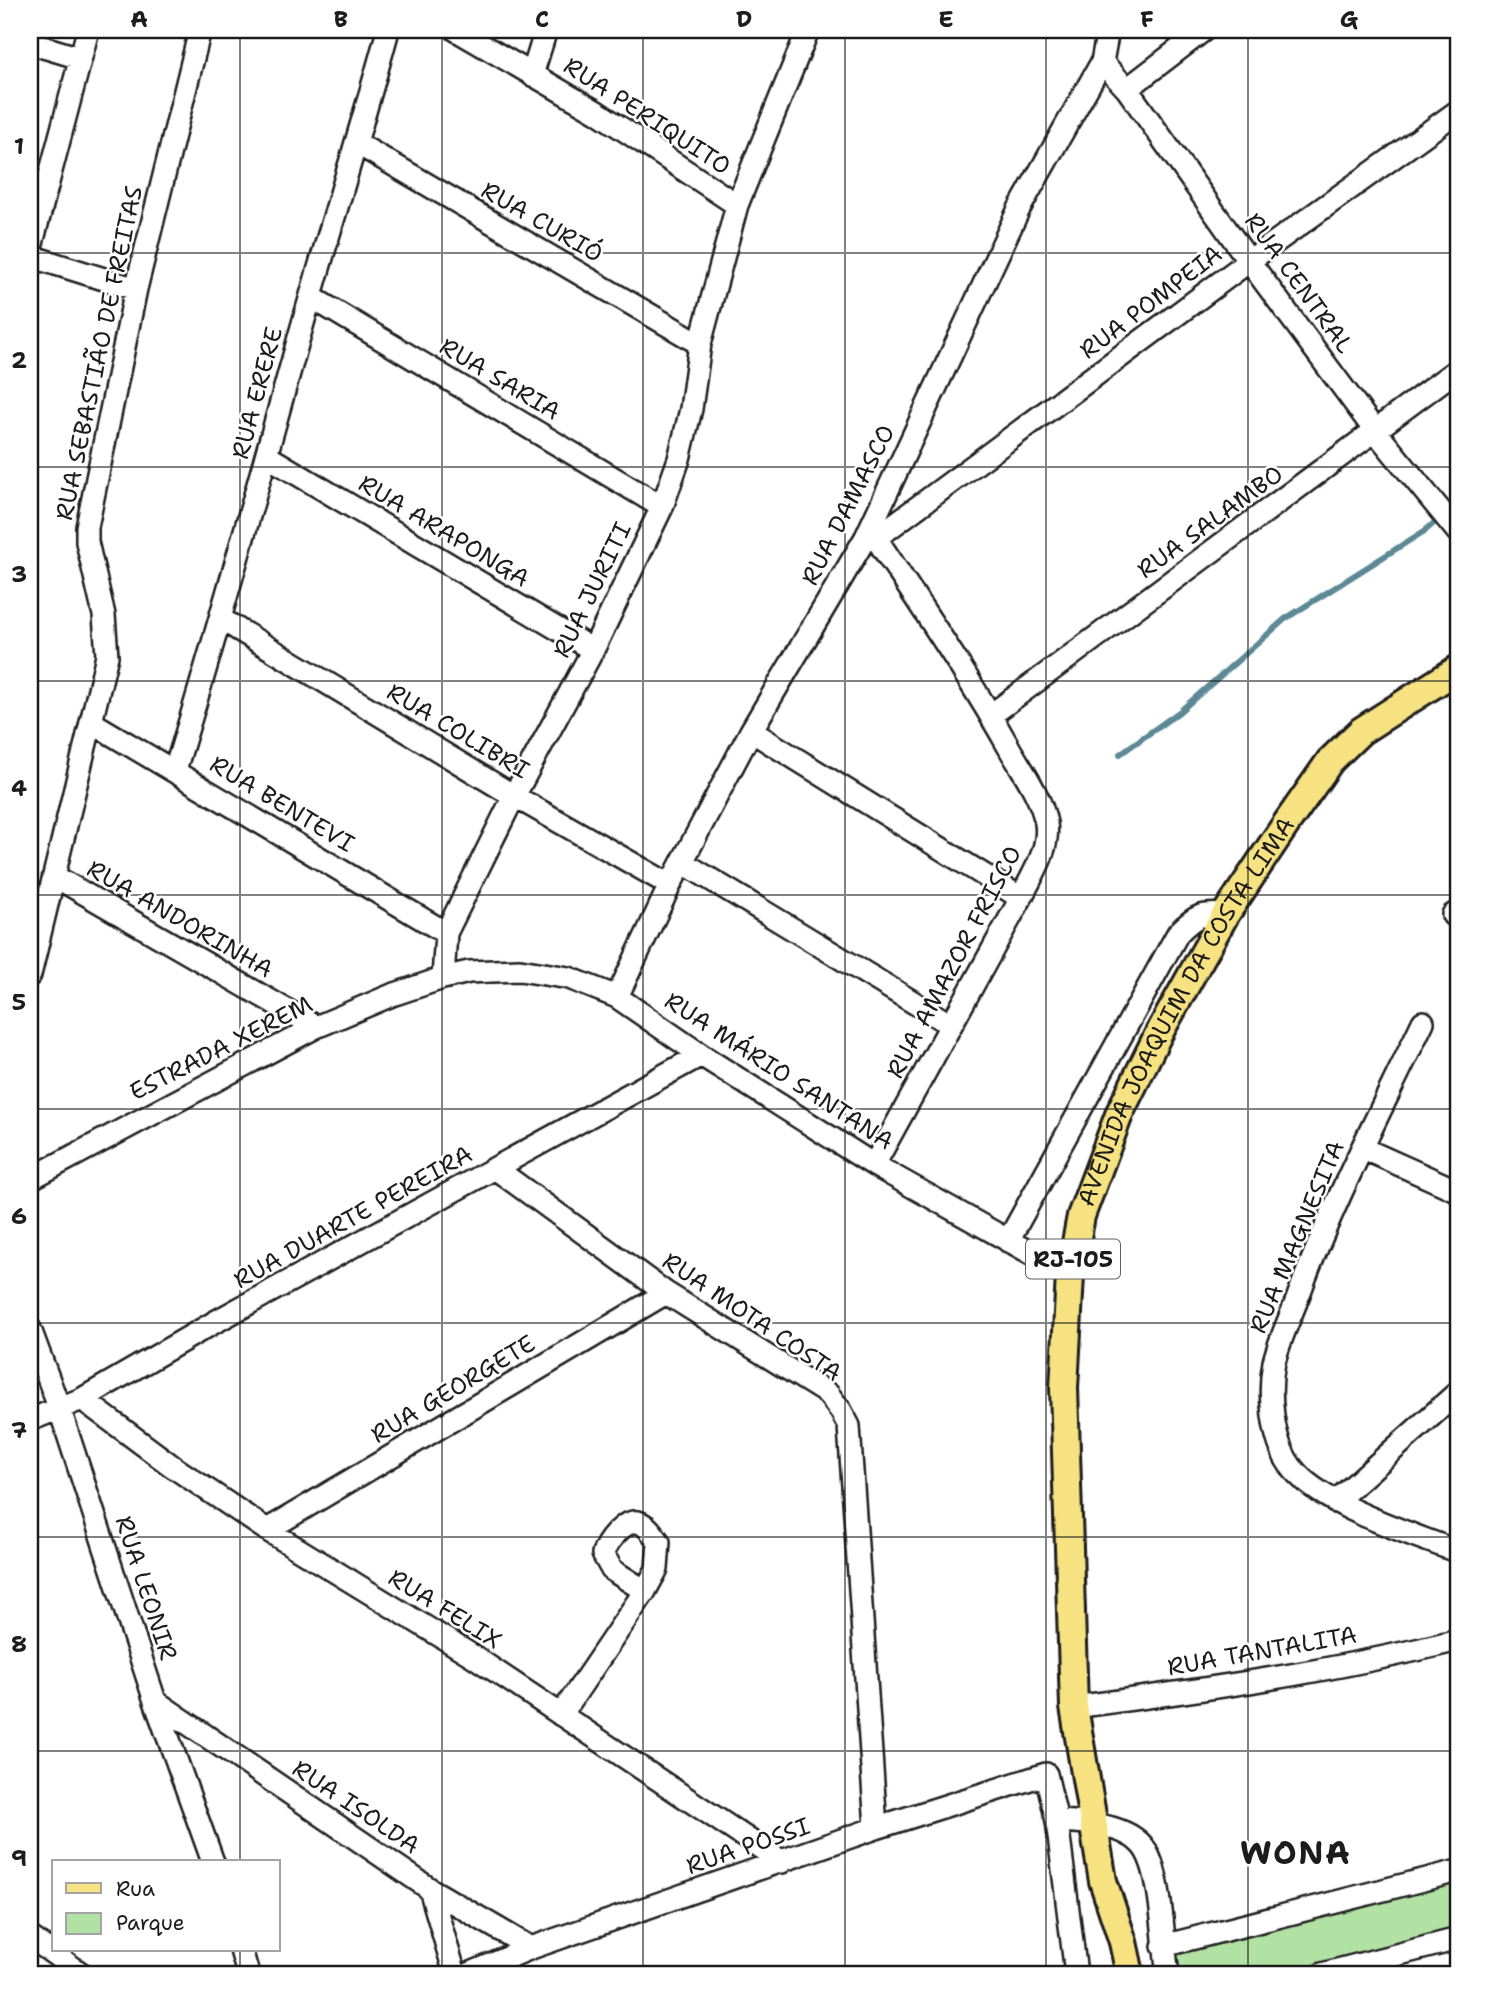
<svg xmlns="http://www.w3.org/2000/svg" width="1488" height="2004" font-family="'Shantell Sans',sans-serif">
<style>
.green{fill:#b1e2a3;stroke:#667f60;stroke-width:2}
.lines{fill:none;stroke-linecap:round;stroke-linejoin:round}
.stream{stroke:#5b8995;stroke-width:6}
.minor-casing{stroke:#1c1c1c;stroke-width:26}
.major-casing{stroke:#1c1c1c;stroke-width:32}
.minor{stroke:#fff;stroke-width:21}
.major{stroke:#f6e281;stroke-width:26}
.grid{fill:none;stroke:#1c1c1c;stroke-width:2;stroke-opacity:0.55}
.labels{text-anchor:middle;stroke-width:5;stroke-linejoin:round;paint-order:stroke}
.shield{fill:#fff;stroke:#606060;stroke-width:2}
.shield-label{font-size:23px;font-weight:bold;fill:#1c1c1c}
.street-label{font-size:24px;fill:#1c1c1c;stroke:#fff}
.district-label{font-size:32px;font-weight:bold;letter-spacing:2px;fill:#1c1c1c;stroke:#fff}
.neatline{fill:none;stroke:#1c1c1c;stroke-width:2.5}
.grid-label{font-size:23px;text-anchor:middle;font-weight:bold;fill:#1c1c1c}
</style>
<rect width="100%" height="100%" fill="#fff"/>
<filter id="ink" filterUnits="userSpaceOnUse"><feTurbulence type="fractalNoise" baseFrequency=".0143" numOctaves="2"/><feDisplacementMap in="SourceGraphic" scale="14" xChannelSelector="R" yChannelSelector="G"/><feConvolveMatrix kernelMatrix="1 2 1 2 8 2 1 2 1" color-interpolation-filters="sRGB"/></filter>
<g filter="url(#ink)">
<path class="green" d="M 1458,1880 L 1458,1929 L 1285,1974 L 1174,1974 L 1171,1949 Z"/>
<g class="lines">
<path class="stream" d="M 1120,754 L 1179,712 L 1285,619 L 1426,530 L 1458,502"/>
<g class="minor-casing">
<path id="minor" d="M 456,30 L 597,112 L 737,205
M 30,43 L 80,58
M 1102,62 L 1127,89 L 1249,261 L 1376,432 L 1458,532
M 532,75 L 546,30
M 1127,89 L 1204,30
M 358,144 L 700,344
M 30,251 L 88,30
M 30,256 L 136,289
M 311,297 L 662,507
M 267,456 L 593,650
M 866,537 L 876,538 C 922,608 970,678 1011,751 C 1024,773 1041,797 1046,823 C 1050,850 1032,875 1021,898 L 874,1165
M 876,538 L 1249,261 L 1458,111
M 221,619 L 514,796 L 670,885
M 991,715 L 1458,369
M 91,722 L 446,933
M 751,731 L 1021,898
M 175,770 C 219,628 258,484 298,341 C 327,237 360,134 388,30
M 682,862 L 951,1025
M 54,876 L 316,1027
M 1453,915 L 1458,912
M 30,975 L 107,656 L 104,615 L 87,542 L 87,527 L 136,289 L 200,30
M 443,978 L 446,933 L 514,796 L 593,650 L 662,507 L 679,459 L 691,409 L 700,344 L 737,205 L 808,30
M 617,997 L 670,885 L 751,731 L 866,537 L 1019,209 L 1102,62 L 1108,30
M 1423,1022 C 1380,1113 1332,1203 1298,1297 C 1290,1318 1279,1341 1274,1362 C 1268,1392 1272,1440 1290,1465 C 1317,1505 1413,1534 1458,1552
M 1362,1148 L 1458,1191
M 496,1169 L 666,1293 L 828,1394 L 841,1411 L 849,1426 L 876,1828
M 30,1179 L 316,1027 L 392,995 L 443,978 L 469,972 L 520,970 L 569,978 L 617,997 L 701,1055 L 874,1165 L 1070,1275
M 1008,1241 L 1178,933 C 1195,916 1200,913 1225,915
M 30,1329 L 60,1410 L 155,1701 L 213,1862
M 82,1399 L 172,1466 L 267,1530 L 473,1656 L 782,1862
M 30,1420 L 82,1399 L 215,1322 L 701,1055
M 1335,1502 L 1458,1392
M 267,1530 L 666,1293
M 155,1701 L 430,1889 L 531,1948
M 1074,1707 C 1202,1690 1332,1672 1458,1640
M 561,1715 L 645,1591 L 657,1569 L 659,1542 C 653,1534 648,1525 638,1522 C 624,1519 606,1543 603,1554 L 612,1570 L 645,1591
M 430,1889 L 455,1974
M 30,1937 L 82,1974
M 1163,1946 L 1458,1871
M 241,1950 L 248,1974
M 469,1974 L 531,1948 L 876,1828 L 1046,1774 L 1057,1821
M 1076,1974 L 1057,1821 C 1081,1822 1121,1824 1140,1843 C 1163,1865 1162,1941 1168,1974
M 1322,1974 L 1458,1939"/>
</g>
<g class="major-casing">
<g id="major">
<path id="s1" d="M 1130,1974 L 1123,1942 L 1103,1881 L 1074,1707 L 1064,1388 L 1070,1275 L 1081,1216 L 1120,1112 L 1158,1035 L 1225,915 L 1286,824 L 1330,761 L 1361,731 L 1458,669"/>
</g>
</g>
<use href="#minor" class="minor"/>
<use href="#major" class="major"/>
</g>
</g>
<path class="grid" d="M 240,30 L 240,1862M 442,30 L 442,1974M 643,30 L 643,1974M 845,30 L 845,1974M 1046,30 L 1046,1974M 1248,30 L 1248,1974M 30,253 L 1458,253M 30,467 L 1458,467M 30,681 L 1458,681M 30,895 L 1458,895M 30,1109 L 1458,1109M 30,1323 L 1458,1323M 30,1537 L 1458,1537M 30,1751 L 1458,1751M 240,1950 L 240,1974"/>
<g class="labels">
<rect class="shield" x="1026" y="1239.5" width="94" height="39" rx="5"/>
<g class="shield-label">
<text x="1073" y="1267">RJ-105</text>
</g>
<g class="street-label">
<text transform="translate(647 116) rotate(33)" y="8">RUA PERIQUITO</text>
<text transform="translate(542 222) rotate(30)" y="8">RUA CURIÓ</text>
<text transform="translate(1299 283) rotate(54)" y="8">RUA CENTRAL</text>
<text transform="translate(1151 302) rotate(-37)" y="8">RUA POMPEIA</text>
<text transform="translate(99 353) rotate(-78)" y="8">RUA SEBASTIÃO DE FREITAS</text>
<text transform="translate(500 379) rotate(31)" y="8">RUA SARIA</text>
<text transform="translate(257 393) rotate(-75)" y="8">RUA ERERE</text>
<text transform="translate(848 505) rotate(-63)" y="8">RUA DAMASCO</text>
<text transform="translate(1210 522) rotate(-36)" y="8">RUA SALAMBO</text>
<text transform="translate(444 531) rotate(31)" y="8">RUA ARAPONGA</text>
<text transform="translate(592 590) rotate(-64)" y="8">RUA JURITI</text>
<text transform="translate(458 731) rotate(31)" y="8">RUA COLIBRI</text>
<text transform="translate(282 804) rotate(31)" y="8">RUA BENTEVI</text>
<text transform="translate(180 919) rotate(30)" y="8">RUA ANDORINHA</text>
<text transform="translate(954 962) rotate(-62)" y="8">RUA AMAZOR FRISCO</text>
<text dy="8" stroke="none"><textPath href="#s1" startOffset="996">AVENIDA JOAQUIM DA COSTA LIMA</textPath></text>
<text transform="translate(221 1048) rotate(-27)" y="8">ESTRADA XEREM</text>
<text transform="translate(779 1071) rotate(33)" y="8">RUA MÁRIO SANTANA</text>
<text transform="translate(353 1217) rotate(-29)" y="8">RUA DUARTE PEREIRA</text>
<text transform="translate(1297 1237) rotate(-67)" y="8">RUA MAGNESITA</text>
<text transform="translate(752 1317) rotate(34)" y="8">RUA MOTA COSTA</text>
<text transform="translate(453 1389) rotate(-31)" y="8">RUA GEORGETE</text>
<text transform="translate(146 1588) rotate(72)" y="8">RUA LEONIR</text>
<text transform="translate(445 1609) rotate(32)" y="8">RUA FELIX</text>
<text transform="translate(1262 1651) rotate(-10)" y="8">RUA TANTALITA</text>
<text transform="translate(356 1807) rotate(34)" y="8">RUA ISOLDA</text>
<text transform="translate(748 1846) rotate(-19)" y="8">RUA POSSI</text>
</g>
<g class="district-label">
<text x="1296" y="1864">WONA</text>
</g>
</g>
<rect width="1488" height="2004" fill="none" stroke="#fff" stroke-width="77"/>
<rect x="52" y="1860" width="228" height="91" fill="#ffffff" stroke="#a4a4a4" stroke-width="2"/>
<rect x="66" y="1883" width="35" height="10" fill="#f6e281" stroke="#a4a4a4" stroke-width="2"/>
<text x="116" y="1896" font-size="21" fill="#1c1c1c">Rua</text>
<rect x="66" y="1913" width="35" height="21" fill="#b1e2a3" stroke="#a4a4a4" stroke-width="2"/>
<text x="116" y="1930" font-size="21" fill="#1c1c1c">Parque</text>
<rect x="38" y="38" width="1412" height="1928" class="neatline"/>
<g class="grid-label">
<text x="139" y="27">A</text>
<text x="341" y="27">B</text>
<text x="542" y="27">C</text>
<text x="744" y="27">D</text>
<text x="946" y="27">E</text>
<text x="1147" y="27">F</text>
<text x="1349" y="27">G</text>
<text x="19" y="154">1</text>
<text x="19" y="368">2</text>
<text x="19" y="582">3</text>
<text x="19" y="796">4</text>
<text x="19" y="1010">5</text>
<text x="19" y="1224">6</text>
<text x="19" y="1438">7</text>
<text x="19" y="1652">8</text>
<text x="19" y="1866">9</text>
</g>
</svg>
